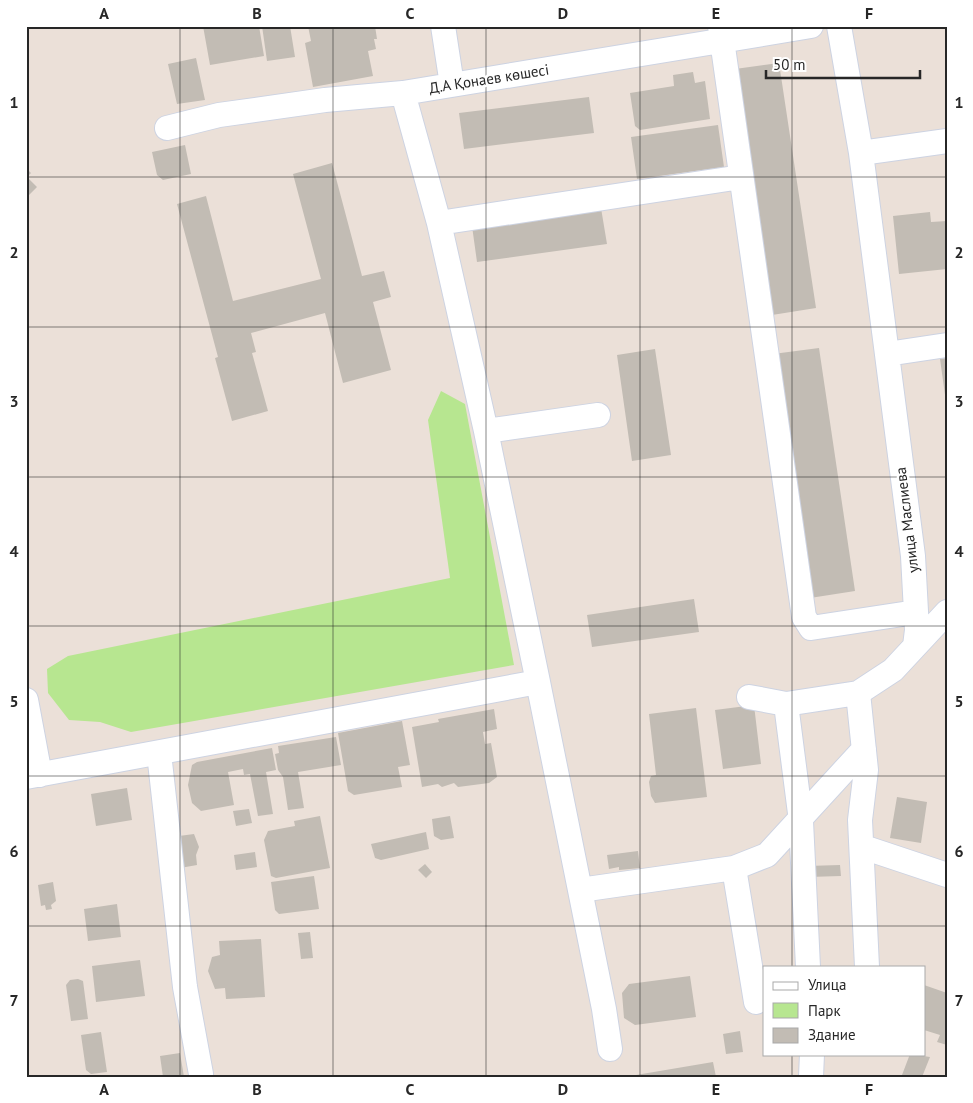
<svg xmlns="http://www.w3.org/2000/svg" width="973" height="1103" font-family="'PT Sans',sans-serif">
<style>
.green{fill:#b7e690}
.building{fill:#c2bcb4}
.lines{fill:none;stroke-linecap:round;stroke-linejoin:round}
.minor-casing{stroke:#cdd3e2;stroke-width:26}
.minor{stroke:#fff;stroke-width:24}
.grid{fill:none;stroke:#272727;stroke-width:1;stroke-opacity:0.55}
.labels{text-anchor:middle;stroke-width:5;stroke-linejoin:round;paint-order:stroke}
.street-label{font-size:15px;fill:#272727;stroke:#fff}
.neatline{fill:none;stroke:#272727;stroke-width:2}
.grid-label{font-size:16px;text-anchor:middle;font-weight:bold;fill:#272727}
</style>
<rect width="100%" height="100%" fill="#ebe0d8"/>
<path class="green" d="M 441,391 L 465,404 L 514,665 L 131,732 L 100,722 L 69,720 L 48,693 L 47,669 L 68,656 L 450,578 L 428,420 Z"/>
<path class="building" d="M 203,26 L 259,26 L 264,56 L 210,65 Z
M 262,26 L 290,26 L 295,57 L 267,61 Z
M 308,26 L 375,26 L 377,39 L 374,39 L 376,49 L 368,51 L 373,76 L 313,87 L 305,43 L 311,41 Z
M 196,58 L 205,100 L 177,104 L 168,64 Z
M 779,63 L 816,308 L 772,315 L 735,69 Z
M 693,72 L 695,83 L 705,81 L 710,119 L 640,130 L 635,126 L 630,93 L 674,86 L 673,75 Z
M 589,97 L 594,133 L 464,149 L 459,113 Z
M 718,125 L 724,167 L 637,179 L 631,137 Z
M 185,145 L 191,174 L 163,180 L 157,175 L 152,152 Z
M 332,163 L 362,276 L 384,271 L 391,297 L 373,302 L 391,370 L 343,383 L 325,313 L 251,333 L 256,352 L 252,353 L 268,411 L 232,421 L 215,358 L 218,357 L 177,204 L 206,196 L 233,301 L 321,279 L 293,174 Z
M 26,168 L 31,173 L 27,177 L 37,187 L 26,198 Z
M 601,208 L 607,244 L 477,262 L 472,226 Z
M 930,212 L 931,222 L 947,221 L 947,269 L 899,274 L 893,216 Z
M 819,348 L 855,591 L 810,598 L 773,354 Z
M 655,349 L 671,455 L 632,461 L 617,355 Z
M 947,358 L 947,401 L 946,402 L 940,359 Z
M 694,599 L 699,632 L 592,647 L 587,615 Z
M 754,705 L 761,764 L 723,769 L 715,710 Z
M 696,708 L 707,797 L 655,803 L 651,796 L 649,782 L 651,776 L 656,775 L 649,714 Z
M 494,709 L 497,729 L 483,732 L 485,744 L 491,743 L 497,777 L 489,783 L 458,787 L 454,783 L 442,787 L 438,784 L 422,787 L 412,727 L 439,722 L 438,719 Z
M 402,721 L 410,765 L 398,767 L 402,787 L 354,795 L 348,791 L 338,733 Z
M 336,737 L 341,765 L 298,772 L 304,808 L 288,810 L 283,777 L 278,770 L 275,754 L 279,753 L 278,746 Z
M 272,748 L 276,770 L 266,772 L 273,814 L 258,816 L 250,774 L 244,775 L 243,769 L 228,772 L 234,805 L 201,811 L 192,803 L 188,785 L 192,765 L 197,762 Z
M 127,788 L 132,820 L 96,826 L 91,794 Z
M 897,797 L 927,802 L 921,843 L 890,838 Z
M 249,809 L 252,823 L 236,826 L 233,811 Z
M 320,816 L 330,868 L 276,878 L 271,876 L 264,840 L 268,831 L 295,826 L 294,821 Z
M 450,816 L 454,838 L 441,840 L 434,836 L 432,819 Z
M 426,832 L 429,849 L 381,860 L 375,858 L 371,844 Z
M 194,834 L 199,847 L 196,855 L 197,865 L 180,868 L 179,836 Z
M 638,851 L 640,868 L 619,870 L 619,867 L 609,869 L 607,855 Z
M 255,852 L 257,867 L 236,870 L 234,855 Z
M 425,864 L 432,872 L 426,878 L 418,870 Z
M 840,865 L 841,876 L 808,877 L 807,866 Z
M 314,876 L 319,909 L 279,914 L 275,910 L 271,882 Z
M 53,882 L 56,901 L 51,905 L 52,909 L 46,910 L 45,905 L 41,906 L 38,885 Z
M 117,904 L 121,937 L 88,941 L 84,909 Z
M 310,932 L 313,958 L 301,959 L 298,933 Z
M 261,939 L 265,997 L 226,999 L 225,988 L 215,989 L 208,971 L 212,957 L 220,955 L 219,941 Z
M 140,960 L 145,996 L 96,1002 L 92,966 Z
M 690,976 L 696,1017 L 635,1025 L 624,1018 L 622,993 L 629,984 Z
M 78,979 L 83,981 L 88,1019 L 71,1021 L 66,985 L 70,980 Z
M 924,985 L 947,993 L 947,1045 L 937,1042 L 940,1035 L 924,1030 Z
M 740,1031 L 743,1052 L 726,1054 L 723,1034 Z
M 101,1032 L 107,1072 L 91,1074 L 86,1070 L 81,1035 Z
M 180,1053 L 184,1077 L 163,1077 L 160,1056 Z
M 910,1054 L 930,1057 L 922,1077 L 902,1075 Z
M 713,1062 L 716,1077 L 635,1077 L 636,1075 Z"/>
<g class="lines">
<g class="minor-casing">
<path id="minor" d="M 443,26 L 452,85
M 720,26 L 804,617 L 811,628 L 916,612
M 839,26 L 861,153 L 913,556 L 917,630 L 915,646
M 167,128 L 219,115 L 325,100 L 403,93 L 811,26
M 861,153 L 947,141
M 439,223 L 741,177
M 887,354 L 947,345
M 486,431 L 598,415
M 538,682 L 604,1009 L 610,1049
M 858,693 L 866,770 L 860,820 L 867,967
M 749,697 L 786,704 L 858,693 L 893,670 L 947,612
M 26,700 L 40,775
M 786,704 L 801,821 L 808,967
M 159,753 L 185,987 L 201,1074
M 26,777 L 538,682 L 486,431 L 439,223 L 403,93
M 863,847 L 947,875
M 734,868 L 756,1002
M 580,890 L 734,868 L 767,855 L 864,749
M 811,1077 L 812,1054"/>
</g>
<use href="#minor" class="minor"/>
</g>
<path class="grid" d="M 180,26 L 180,1077M 333,26 L 333,1077M 486,26 L 486,1077M 640,26 L 640,1077M 792,26 L 792,967M 26,177 L 947,177M 26,327 L 947,327M 26,477 L 947,477M 26,626 L 947,626M 26,776 L 947,776M 26,926 L 947,926M 792,1054 L 792,1077"/>
<g class="labels">
<g class="street-label">
<text transform="translate(489 79) rotate(-9)" y="5">Д.А Қонаев көшесі</text>
<text transform="translate(907 520) rotate(-97)" y="5">улица Маслиева</text>
</g>
</g>
<rect width="973" height="1103" fill="none" stroke="#ffffff" stroke-width="55"/>
<rect x="763" y="966" width="162" height="90" fill="#ffffff" stroke="#a9a9a9"/>
<rect x="773" y="982" width="25" height="8" fill="#ffffff" stroke="#a9a9a9"/>
<text x="808" y="990" font-size="15" fill="#272727">Улица</text>
<rect x="773" y="1003" width="25" height="15" fill="#b7e690" stroke="#a9a9a9"/>
<text x="808" y="1016" font-size="15" fill="#272727">Парк</text>
<rect x="773" y="1028" width="25" height="15" fill="#c2bcb4" stroke="#a9a9a9"/>
<text x="808" y="1040" font-size="15" fill="#272727">Здание</text>
<path d="M766 70v8h154v-8" fill="none" stroke="#272727" stroke-width="2.5"/>
<text x="773" y="70" font-size="15" fill="#272727" stroke="#ffffff" stroke-width="4" paint-order="stroke">50 m</text>
<rect x="28" y="28" width="918" height="1048" class="neatline"/>
<g class="grid-label">
<text x="104" y="19">A</text>
<text x="257" y="19">B</text>
<text x="410" y="19">C</text>
<text x="563" y="19">D</text>
<text x="716" y="19">E</text>
<text x="869" y="19">F</text>
<text x="14" y="108">1</text>
<text x="959" y="108">1</text>
<text x="14" y="258">2</text>
<text x="959" y="258">2</text>
<text x="14" y="407">3</text>
<text x="959" y="407">3</text>
<text x="14" y="557">4</text>
<text x="959" y="557">4</text>
<text x="14" y="707">5</text>
<text x="959" y="707">5</text>
<text x="14" y="857">6</text>
<text x="959" y="857">6</text>
<text x="14" y="1006">7</text>
<text x="959" y="1006">7</text>
<text x="104" y="1095">A</text>
<text x="257" y="1095">B</text>
<text x="410" y="1095">C</text>
<text x="563" y="1095">D</text>
<text x="716" y="1095">E</text>
<text x="869" y="1095">F</text>
</g>
</svg>
